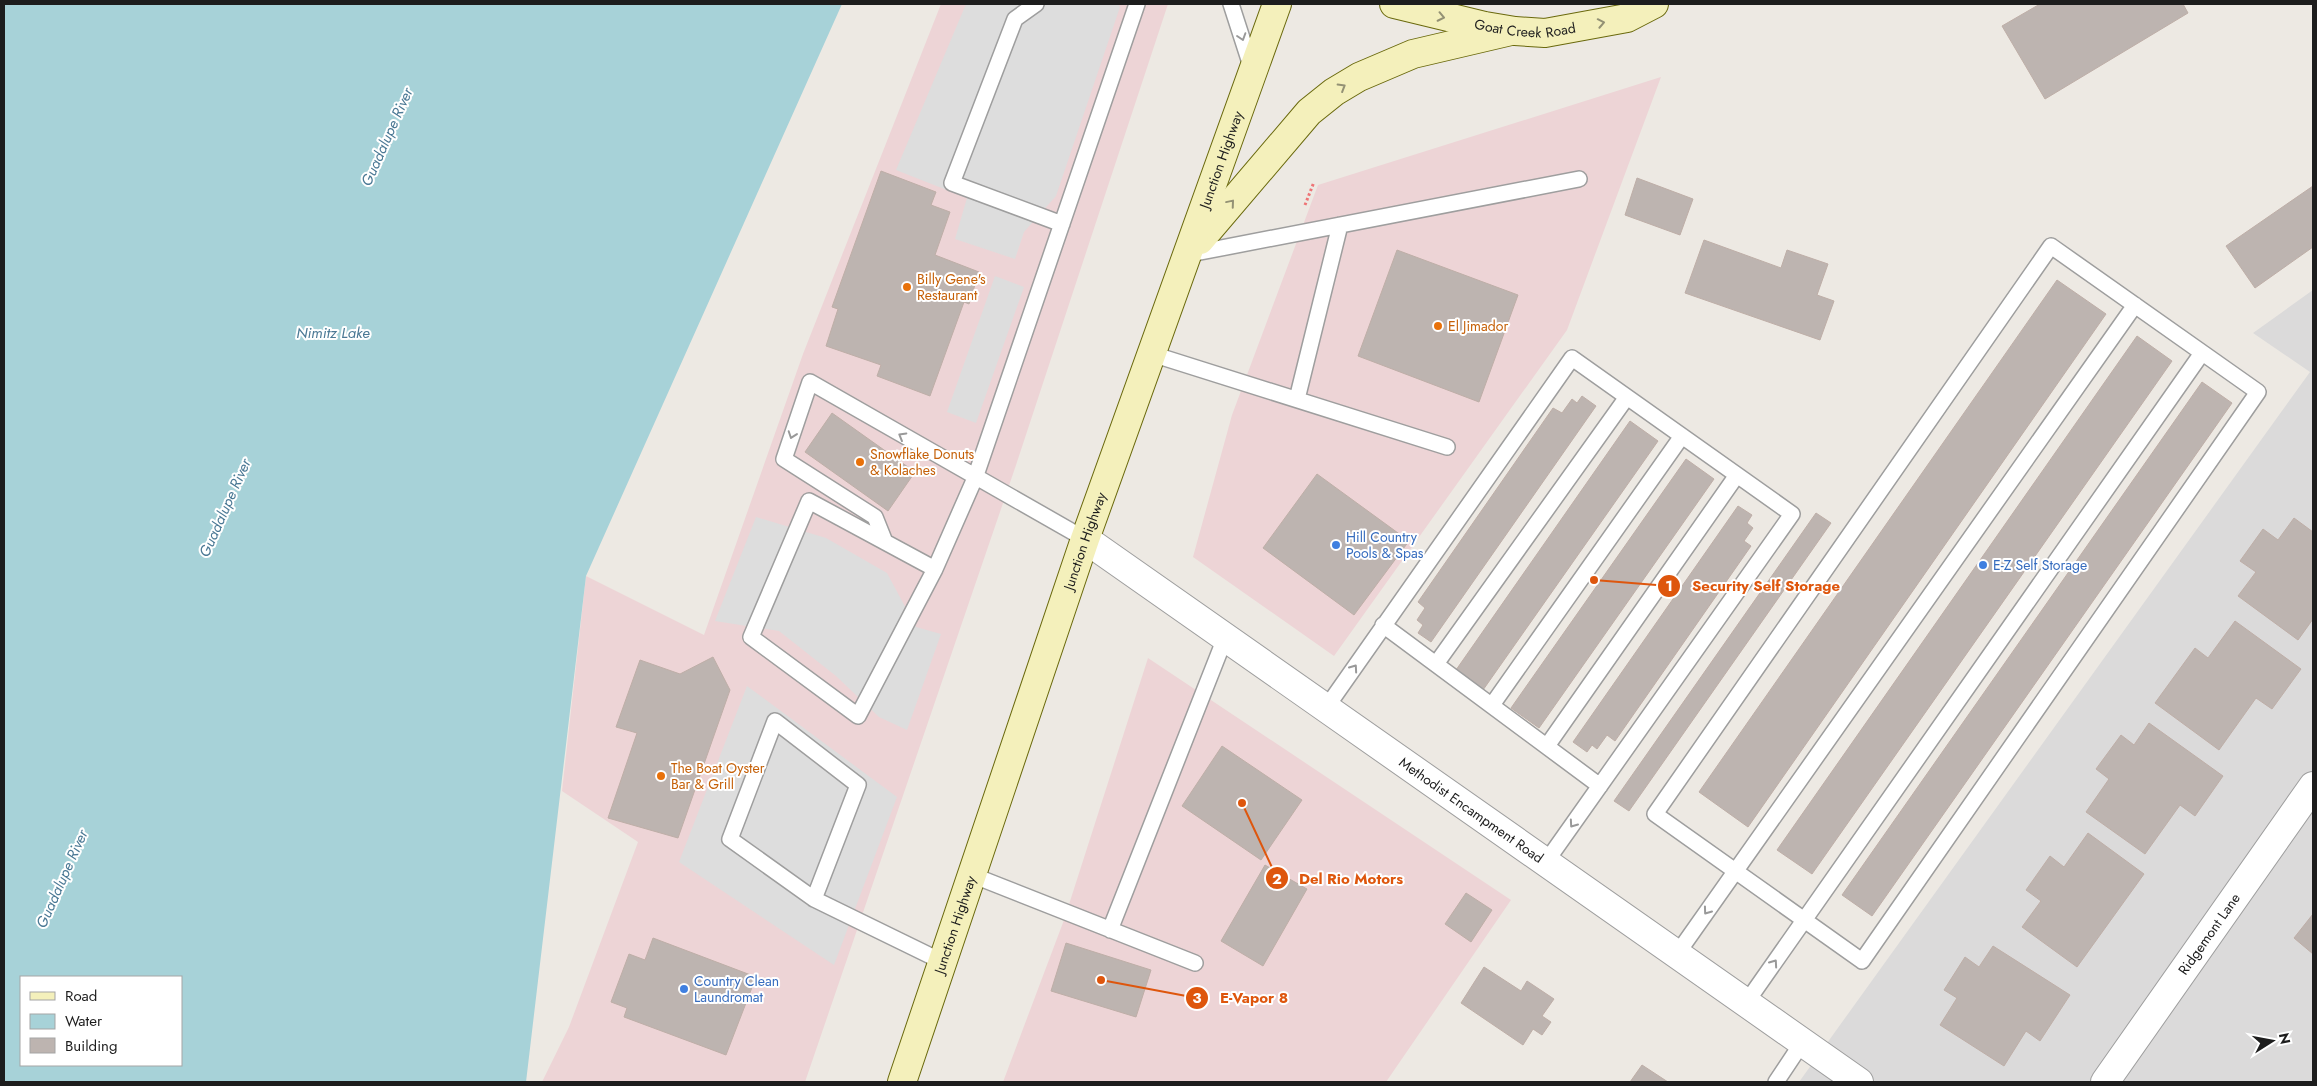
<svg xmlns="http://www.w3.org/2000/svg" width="2317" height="1086" font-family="Jost,sans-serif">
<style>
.residential{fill:#dbdada}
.commercial{fill:#edd4d6}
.parking{fill:#ddd}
.water{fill:#a7d2d8;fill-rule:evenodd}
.building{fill:#bdb4b0;stroke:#beaea7}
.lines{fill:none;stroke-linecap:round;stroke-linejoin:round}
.service-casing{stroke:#9e9e9e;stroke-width:18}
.minor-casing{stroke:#9e9e9e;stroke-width:30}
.secondary-casing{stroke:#6a690d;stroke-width:30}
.path{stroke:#ee7476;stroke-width:3;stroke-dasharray:2.5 2.5;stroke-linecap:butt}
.service{stroke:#fff;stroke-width:15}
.minor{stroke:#fff;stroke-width:28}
.secondary{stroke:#f4f0bb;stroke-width:28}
.oneway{stroke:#939174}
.oneway2{stroke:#999}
.food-dot{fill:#e8710a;stroke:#fff;stroke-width:2}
.shop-dot{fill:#3f7fe0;stroke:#fff;stroke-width:2}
.labels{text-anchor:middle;stroke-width:4;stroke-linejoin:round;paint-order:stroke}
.street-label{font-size:14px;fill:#1d1d1d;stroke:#fff}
.food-label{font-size:14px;fill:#c56008;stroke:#fff;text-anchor:start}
.shop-label{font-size:14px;fill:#366cbe;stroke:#fff;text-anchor:start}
.water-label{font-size:15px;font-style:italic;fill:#4b7995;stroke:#fff}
.leader{fill:none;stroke:#de560d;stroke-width:2}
.callout-dot{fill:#de560d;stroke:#fff;stroke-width:2}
.mark-label{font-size:15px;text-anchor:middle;font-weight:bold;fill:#fff}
.callout-label{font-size:15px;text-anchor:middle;font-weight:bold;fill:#de560d;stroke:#fff;stroke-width:4;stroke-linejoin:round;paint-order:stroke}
</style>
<rect width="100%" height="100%" fill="#ede9e3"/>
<path class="residential" d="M 2313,290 L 2313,1082 L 1799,1082 L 2310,372 L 2253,333 Z"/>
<path class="commercial" d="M 941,4 L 1168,4 L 1015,468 L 805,1082 L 542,1082 L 569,1027 L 638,842 L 562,791 L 586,576 L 704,635 L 803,354 Z
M 1661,77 L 1567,330 L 1334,656 L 1193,557 L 1232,415 L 1318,185 Z
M 1148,658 L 1511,900 L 1386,1082 L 1003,1082 L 1064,920 Z"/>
<path class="parking" d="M 966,4 L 1118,4 L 1120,7 L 1056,196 L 1024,232 L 1015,259 L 955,239 L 967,198 L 896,170 Z
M 995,276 L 1024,287 L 976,423 L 947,412 Z
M 756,517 L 826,538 L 887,573 L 916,627 L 941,634 L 907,730 L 879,717 L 836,676 L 779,631 L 715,621 Z
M 747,686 L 897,797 L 834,965 L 679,862 Z"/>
<path class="water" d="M 4,4 L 842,4 L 586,576 L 526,1082 L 4,1082 ZM 21,977 L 181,977 L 181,1065 L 21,1065 Z"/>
<path class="building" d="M 2040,4 L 2183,4 L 2188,13 L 2045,99 L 2002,26 Z
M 881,171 L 936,192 L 931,205 L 950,212 L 935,255 L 979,272 L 969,304 L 964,302 L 930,396 L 877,376 L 881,365 L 826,346 L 838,309 L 832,307 Z
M 1637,178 L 1693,199 L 1680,235 L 1625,215 Z
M 2313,186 L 2313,247 L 2255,288 L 2226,246 Z
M 1704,240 L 1781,268 L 1787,250 L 1828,264 L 1817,295 L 1834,301 L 1820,340 L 1685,293 Z
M 1397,250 L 1518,295 L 1479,402 L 1358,356 Z
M 2057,280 L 2106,314 L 1748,827 L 1699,792 Z
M 2137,336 L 2172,361 L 1812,874 L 1777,850 Z
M 2202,382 L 2232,403 L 1872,916 L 1842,895 Z
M 1582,396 L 1596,406 L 1431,642 L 1418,633 L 1423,625 L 1417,620 L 1425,608 L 1418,602 L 1553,408 L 1562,413 L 1572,399 L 1577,403 Z
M 832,413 L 915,472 L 888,511 L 805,452 Z
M 1630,421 L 1658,441 L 1483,690 L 1456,670 Z
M 1686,459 L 1714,479 L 1539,728 L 1511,708 Z
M 1317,474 L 1409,541 L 1354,615 L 1263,548 Z
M 1738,506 L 1752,515 L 1747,523 L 1753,528 L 1744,541 L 1751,546 L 1615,741 L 1607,735 L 1597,749 L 1592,745 L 1587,752 L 1573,742 Z
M 1816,513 L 1831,523 L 1629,811 L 1614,801 Z
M 2294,518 L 2313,532 L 2313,619 L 2298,640 L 2238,596 L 2256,572 L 2240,561 L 2263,529 L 2278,540 Z
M 2235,621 L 2301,669 L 2272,709 L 2256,698 L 2219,750 L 2155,703 L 2195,648 L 2208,658 Z
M 713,657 L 730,690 L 678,838 L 608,818 L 637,733 L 616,727 L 640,660 L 680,674 Z
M 2149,723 L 2223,776 L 2195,816 L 2180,805 L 2145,854 L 2086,812 L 2109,779 L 2096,769 L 2121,735 L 2134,745 Z
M 1222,746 L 1302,800 L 1261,860 L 1182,806 Z
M 2088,833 L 2144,874 L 2077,967 L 2022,927 L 2041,901 L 2026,890 L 2050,856 L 2064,867 Z
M 1265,865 L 1307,889 L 1263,966 L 1221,941 Z
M 1466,893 L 1492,910 L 1471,942 L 1445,924 Z
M 2313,914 L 2313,954 L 2294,938 Z
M 653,938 L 756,977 L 726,1055 L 624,1017 L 627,1008 L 611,1002 L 629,954 L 645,960 Z
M 1066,943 L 1151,970 L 1136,1017 L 1051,991 Z
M 1993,946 L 2070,995 L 2040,1041 L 2026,1031 L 2004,1066 L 1940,1025 L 1957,998 L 1944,990 L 1965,957 L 1979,967 Z
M 1484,967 L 1521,991 L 1527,981 L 1554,999 L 1542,1016 L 1551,1022 L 1542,1035 L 1533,1029 L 1523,1045 L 1461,1003 Z
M 1642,1065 L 1668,1082 L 1630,1082 Z"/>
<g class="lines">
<g class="service-casing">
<path id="service" d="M 1036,4 L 1015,19 L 952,183 L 1062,224
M 1231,4 L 1252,69
M 2051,246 L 2258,392 L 1862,961 L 1655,814 Z
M 1190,254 L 1579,179
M 1152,354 L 1447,447
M 1297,399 L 1340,225
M 885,542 L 875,517 L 784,459 L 810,382 L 1085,539
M 935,569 L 809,501 L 751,637 L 858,716 L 935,569 L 975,478 L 1137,4
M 1383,625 L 1600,786
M 1436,664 L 1627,397
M 1492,705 L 1682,436
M 1326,708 L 1572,358 L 1792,514 L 1546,862
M 1547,746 L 1737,475
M 972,875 L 1195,963
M 814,899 L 858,785 L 775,721 L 730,839 L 814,899 L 943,962
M 1110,930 L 1225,638
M 1677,954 L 2135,305
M 1746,1003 L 2202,353
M 1776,1082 L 1802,1043"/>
</g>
<g class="minor-casing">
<g id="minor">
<path id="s1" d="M 1085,539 L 1859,1082"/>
<path id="s2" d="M 2105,1082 L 2313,786"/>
</g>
</g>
<g class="secondary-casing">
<g id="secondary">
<path id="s3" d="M 1394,4 L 1485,26 L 1515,31 L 1545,33 L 1627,18 L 1654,4"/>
<path d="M 1200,240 L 1309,112 L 1334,92 L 1359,77 L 1413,54 L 1511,31"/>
<path id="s4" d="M 902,1082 L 1085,539 L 1277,4"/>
</g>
</g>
<path class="path" d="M 1305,205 L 1314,182"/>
<use href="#service" class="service"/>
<use href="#minor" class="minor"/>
<use href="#secondary" class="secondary"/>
</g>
<defs><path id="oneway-chevron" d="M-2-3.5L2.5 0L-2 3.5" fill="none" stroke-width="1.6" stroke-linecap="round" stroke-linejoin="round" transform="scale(1.25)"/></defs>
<g class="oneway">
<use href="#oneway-chevron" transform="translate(1441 17) rotate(12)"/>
<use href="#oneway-chevron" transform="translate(1601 23) rotate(-11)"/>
<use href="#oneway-chevron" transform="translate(1342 87) rotate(-31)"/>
<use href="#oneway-chevron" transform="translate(1231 203) rotate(-50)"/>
</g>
<g class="oneway2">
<use href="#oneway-chevron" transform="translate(1242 37) rotate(72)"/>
<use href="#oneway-chevron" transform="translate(792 435) rotate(109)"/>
<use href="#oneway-chevron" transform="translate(902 436) rotate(-150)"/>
<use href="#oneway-chevron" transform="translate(1354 668) rotate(-55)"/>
<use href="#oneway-chevron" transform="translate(1573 824) rotate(125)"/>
<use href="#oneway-chevron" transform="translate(1707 911) rotate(126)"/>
<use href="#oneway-chevron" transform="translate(1774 963) rotate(-55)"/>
</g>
<g class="food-dot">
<circle cx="907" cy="287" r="5"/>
<circle cx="1438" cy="326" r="5"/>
<circle cx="860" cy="462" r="5"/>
<circle cx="661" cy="776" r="5"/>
</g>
<g class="shop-dot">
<circle cx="1336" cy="545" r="5"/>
<circle cx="1983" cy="565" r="5"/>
<circle cx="684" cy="989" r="5"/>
</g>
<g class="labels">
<g class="street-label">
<text dy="5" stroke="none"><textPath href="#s3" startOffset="134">Goat Creek Road</textPath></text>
<text dy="5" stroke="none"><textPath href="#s4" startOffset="976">Junction Highway</textPath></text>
<text dy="5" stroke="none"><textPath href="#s4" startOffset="571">Junction Highway</textPath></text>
<text dy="5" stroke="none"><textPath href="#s1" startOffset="472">Methodist Encampment Road</textPath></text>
<text dy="5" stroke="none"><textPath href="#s4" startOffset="166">Junction Highway</textPath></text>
<text dy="5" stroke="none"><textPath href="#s2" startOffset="181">Ridgemont Lane</textPath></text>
</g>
<g class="food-label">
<text x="917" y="284">Billy Gene's<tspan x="917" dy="16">Restaurant</tspan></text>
<text x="1448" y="331">El Jimador</text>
<text x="870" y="459">Snowflake Donuts<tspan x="870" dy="16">&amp; Kolaches</tspan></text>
<text x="671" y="773">The Boat Oyster<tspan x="671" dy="16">Bar &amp; Grill</tspan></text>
</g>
<g class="shop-label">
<text x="1346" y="542">Hill Country<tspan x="1346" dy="16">Pools &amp; Spas</tspan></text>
<text x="1993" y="570">E-Z Self Storage</text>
<text x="694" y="986">Country Clean<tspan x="694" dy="16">Laundromat</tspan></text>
</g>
<g class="water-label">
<text transform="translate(387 137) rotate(-66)" y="5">Guadalupe River</text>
<text x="333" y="338">Nimitz Lake</text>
<text transform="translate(225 508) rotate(-66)" y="5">Guadalupe River</text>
<text transform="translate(62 879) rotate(-66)" y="5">Guadalupe River</text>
</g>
</g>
<path class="leader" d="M1594 580L1669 586M1242 803L1277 878M1101 980L1197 998"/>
<g class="callout-dot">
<circle cx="1594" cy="580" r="5"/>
<circle cx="1242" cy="803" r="5"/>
<circle cx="1101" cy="980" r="5"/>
<circle cx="1669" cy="586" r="12"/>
<circle cx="1277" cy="878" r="12"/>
<circle cx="1197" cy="998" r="12"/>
</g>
<g class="mark-label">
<text x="1669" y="591">1</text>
<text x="1277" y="884">2</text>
<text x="1197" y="1003">3</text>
</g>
<g class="callout-label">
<text x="1766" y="591">Security Self Storage</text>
<text x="1351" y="884">Del Rio Motors</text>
<text x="1254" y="1003">E-Vapor 8</text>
</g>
<rect width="2317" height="1086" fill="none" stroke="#1d1d1d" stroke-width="10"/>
<rect x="20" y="976" width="162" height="90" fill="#ffffff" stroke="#a5a5a5"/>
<rect x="30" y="992" width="25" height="8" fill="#f4f0bb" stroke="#a5a5a5"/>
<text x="65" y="1001" font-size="15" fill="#1d1d1d">Road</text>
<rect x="30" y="1014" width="25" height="15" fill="#a7d2d8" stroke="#a5a5a5"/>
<text x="65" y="1026" font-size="15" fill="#1d1d1d">Water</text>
<rect x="30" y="1038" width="25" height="15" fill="#bdb4b0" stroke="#a5a5a5"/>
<text x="65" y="1051" font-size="15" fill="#1d1d1d">Building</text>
<g transform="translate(2272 1041) rotate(79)" stroke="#ffffff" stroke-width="4" paint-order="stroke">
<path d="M0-4L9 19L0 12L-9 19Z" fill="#1d1d1d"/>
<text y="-8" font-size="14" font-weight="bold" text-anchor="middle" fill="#1d1d1d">N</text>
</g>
</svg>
